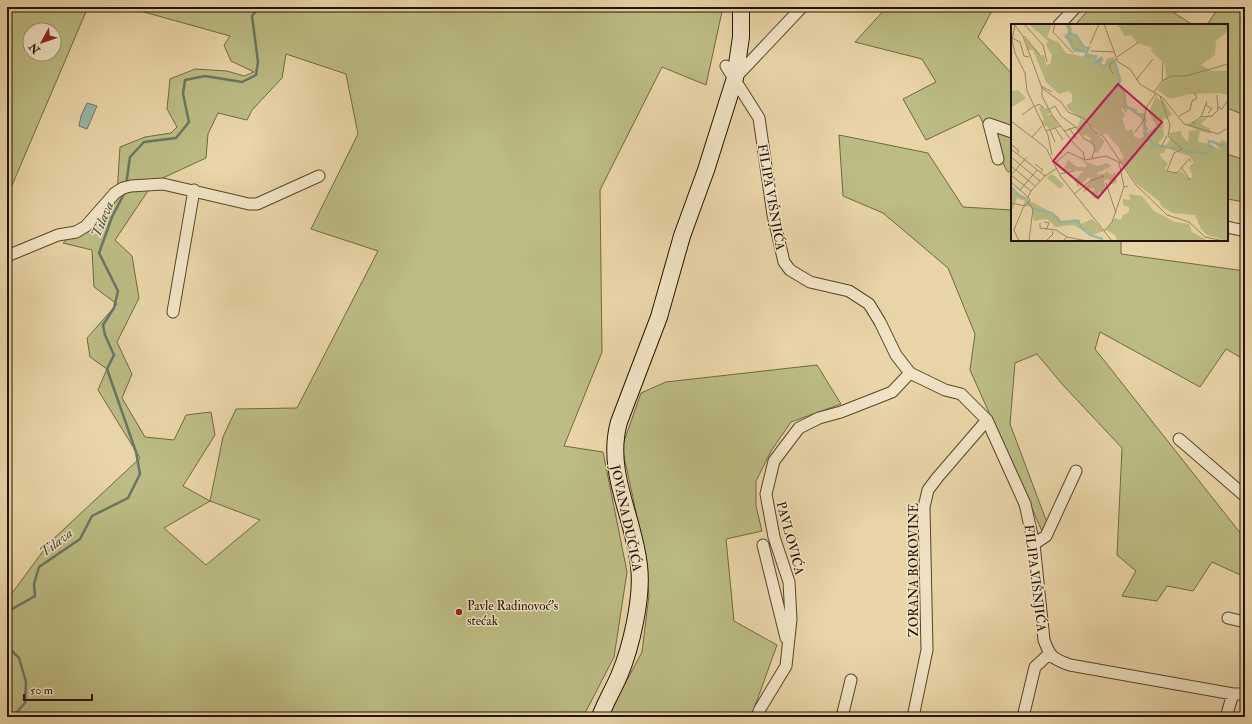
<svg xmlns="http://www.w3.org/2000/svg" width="1252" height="724" font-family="'IM FELL Double Pica',serif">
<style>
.green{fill:#bcbc84;stroke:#706842;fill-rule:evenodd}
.water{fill:#97b8aa;stroke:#697666}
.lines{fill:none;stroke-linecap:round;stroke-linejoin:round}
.stream{stroke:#697666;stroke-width:2.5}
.street-casing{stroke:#56442a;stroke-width:13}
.secondary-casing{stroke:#251300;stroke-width:18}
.street{stroke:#f1e4c6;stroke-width:11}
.secondary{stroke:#f1e4c6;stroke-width:16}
.poi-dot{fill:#8f2418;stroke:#f1e4c6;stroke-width:1.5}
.labels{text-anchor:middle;stroke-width:3;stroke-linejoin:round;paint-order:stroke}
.street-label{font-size:13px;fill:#251300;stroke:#f1e4c6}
.poi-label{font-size:13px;fill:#251300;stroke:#f1e4c6;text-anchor:start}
.water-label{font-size:14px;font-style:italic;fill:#4d4d3c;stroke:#f1e4c6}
.inset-river{fill:none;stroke:#97b8aa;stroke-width:2}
.inset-road{fill:none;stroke:#9b8765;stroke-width:1}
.view{fill:#c2185b;fill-opacity:0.15;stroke:#c2185b;stroke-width:2}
.inset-edge{fill:none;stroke:#251300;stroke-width:2}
</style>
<rect width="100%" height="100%" fill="#e9d5a8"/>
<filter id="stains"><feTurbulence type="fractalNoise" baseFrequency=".005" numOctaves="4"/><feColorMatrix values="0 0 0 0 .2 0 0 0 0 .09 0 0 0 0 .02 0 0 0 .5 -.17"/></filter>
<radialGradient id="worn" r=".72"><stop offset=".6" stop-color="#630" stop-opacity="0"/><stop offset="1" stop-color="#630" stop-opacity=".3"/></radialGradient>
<path class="green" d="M 7,7 L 88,7 L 7,197 ZM 30,30 L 54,30 L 54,54 L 30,54 Z
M 126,7 L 723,7 L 706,85 L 662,67 L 600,190 L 602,352 L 564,446 L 603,452 L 627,572 L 614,657 L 583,717 L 7,717 L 7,600 L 49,543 L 140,458 L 98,390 L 107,369 L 90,357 L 87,338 L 117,304 L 94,287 L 92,250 L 63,243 L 117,194 L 120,147 L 145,137 L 171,133 L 177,127 L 167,109 L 170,79 L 195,69 L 227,71 L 244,76 L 254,72 L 231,61 L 224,45 L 230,36 ZM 286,54 L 346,74 L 358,134 L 311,229 L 378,251 L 297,408 L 236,409 L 223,437 L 210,501 L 183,486 L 215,435 L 211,412 L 186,415 L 174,440 L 145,437 L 122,398 L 132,374 L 117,342 L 139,298 L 132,256 L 115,240 L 154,182 L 206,158 L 208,134 L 218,113 L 247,120 L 252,110 L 282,78 ZM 210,501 L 260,520 L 206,565 L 164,528 Z
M 887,7 L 994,7 L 978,37 L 1012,74 L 1012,173 L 1007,171 L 979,115 L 926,140 L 903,99 L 936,82 L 922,59 L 855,42 Z
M 1091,7 L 1165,7 L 1193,25 L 1075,25 Z
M 1219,7 L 1245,7 L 1245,108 L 1242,114 L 1227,108 L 1227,25 L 1207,25 Z
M 839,135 L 928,153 L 963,207 L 1012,210 L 1012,240 L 1121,240 L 1121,254 L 1245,271 L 1245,360 L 1226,349 L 1200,387 L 1100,332 L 1095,349 L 1245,539 L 1245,577 L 1212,562 L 1193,591 L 1167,586 L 1157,601 L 1122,596 L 1136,571 L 1117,555 L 1122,448 L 1062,384 L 1037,354 L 1015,363 L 1010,424 L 1049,528 L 1042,531 L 970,370 L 975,334 L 948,268 L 883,213 L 843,196 Z
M 1227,154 L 1245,160 L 1245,202 L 1227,199 Z
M 817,365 L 841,404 L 791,422 L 771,451 L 756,481 L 756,506 L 762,531 L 726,539 L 734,621 L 777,645 L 751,717 L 612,717 L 611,710 L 642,652 L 649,595 L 636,512 L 622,447 L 641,393 L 666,382 Z"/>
<path class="water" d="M 87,103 L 97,106 L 87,129 L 79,126 L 81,116 Z"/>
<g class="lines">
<path class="stream" d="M 126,185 L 130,157 L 144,142 L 176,138 L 189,122 L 183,94 L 185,80 L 205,76 L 242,82 L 256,75 L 258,62 L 252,16 L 259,7
M 7,612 L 35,596 L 34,584 L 39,567 L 80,539 L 92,516 L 128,498 L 140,474 L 136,452 L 107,369 L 114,355 L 105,335 L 103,325 L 114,308 L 118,291 L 99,253 L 112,217 L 125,192
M 7,646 L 19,658 L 26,682 L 25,703 L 14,715 L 7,716"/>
<g class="street-casing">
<path id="street" d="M 1059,25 L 1076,7
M 726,66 L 759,118 L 773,215 L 784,262 L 790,270 L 810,282 L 849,291 L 869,304 L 880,322 L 896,355 L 910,373 L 945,390 L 961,394 L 987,420 L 1025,504 L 1034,544 L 1044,640 C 1050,657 1053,659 1070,665 L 1233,694 L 1245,694
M 735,78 L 802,7
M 998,159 L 989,124 L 1012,132
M 1227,227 L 1245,231
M 7,256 L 58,235 L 76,232 L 86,226 L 115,193 L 123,188 L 131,186 L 163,184 L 249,204 L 257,204 L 319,176
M 173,312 L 194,190
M 1179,439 L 1245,496
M 1034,544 L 1046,536 L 1076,471
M 763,545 L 786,638
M 1228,618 L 1245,622
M 757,717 L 760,709 L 786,666 L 791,619 L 789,582 L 774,537 L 766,494 L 774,461 L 799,428 L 819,418 L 841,412 L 892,392 L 910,373
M 842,717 L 851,680
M 913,717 L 927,650 L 924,507 L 928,490 L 937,478 L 987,420
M 1023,717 L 1035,667 L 1049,654
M 1226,717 L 1233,694"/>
</g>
<g class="secondary-casing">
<path id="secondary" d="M 600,717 C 605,703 613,690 619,676 C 631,648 643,597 639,566 C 634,517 605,472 619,422 L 659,317 L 682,236 L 706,170 L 735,78 L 741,37 L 741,7"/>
</g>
<use href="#street" class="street"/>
<use href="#secondary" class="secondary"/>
</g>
<circle class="poi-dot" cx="459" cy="612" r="4"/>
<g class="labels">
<g class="street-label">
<text transform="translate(772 197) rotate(80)" y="5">FILIPA VIŠNJIĆA</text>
<text transform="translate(627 518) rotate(78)" y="5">JOVANA DUČIĆA</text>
<text transform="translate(791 538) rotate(75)" y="5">PAVLOVIĆA</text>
<text transform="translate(913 570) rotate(-90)" y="5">ZORANA BOROVINE</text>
<text transform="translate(1036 578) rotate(83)" y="5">FILIPA VIŠNJIĆA</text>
</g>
<g class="poi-label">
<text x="467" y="610">Pavle Radinovoć's<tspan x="467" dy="15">stećak</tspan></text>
</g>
<g class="water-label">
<text transform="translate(102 219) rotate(-67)" y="5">Tilava</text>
<text transform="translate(56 542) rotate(-37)" y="5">Tilava</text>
</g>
</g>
<g transform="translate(1011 24)">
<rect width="217" height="217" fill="#e9d5a8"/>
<path d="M 18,0 L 41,0 L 36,13 L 48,19 L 55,29 L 74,33 L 74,28 L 63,28 L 53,11 L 58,8 L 54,0 L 60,0 L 61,9 L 67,12 L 74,23 L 80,22 L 77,29 L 86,32 L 84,38 L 89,33 L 93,35 L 90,40 L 94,41 L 95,35 L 103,33 L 111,57 L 107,62 L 113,65 L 116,82 L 126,85 L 126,89 L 133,89 L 136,97 L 134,102 L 137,104 L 134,109 L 146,103 L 138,88 L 145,72 L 149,77 L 152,76 L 161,91 L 152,96 L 153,112 L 147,120 L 161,123 L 155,121 L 159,116 L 158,109 L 170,107 L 171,112 L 177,118 L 178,107 L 186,106 L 175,100 L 197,93 L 190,100 L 199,105 L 200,110 L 189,107 L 187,118 L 202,121 L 200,127 L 205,124 L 209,126 L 204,119 L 195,115 L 209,119 L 211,115 L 214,118 L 217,116 L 217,217 L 196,211 L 190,205 L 184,191 L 162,189 L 151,183 L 148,177 L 126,160 L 109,136 L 113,134 L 108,124 L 95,109 L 92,111 L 58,86 L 55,81 L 61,78 L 61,70 L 57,67 L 48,70 L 35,58 L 22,26 L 17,26 L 14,14 L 29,31 L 33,31 L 35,41 L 39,40 L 41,32 L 35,21 L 37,17 ZM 111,84 L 115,89 L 117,84 L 120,84 L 130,92 L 133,112 L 129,115 L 124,113 L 121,105 L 116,107 L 111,95 L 114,91 L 110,85 ZM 155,124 L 178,132 L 183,138 L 178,143 L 182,153 L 177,154 L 170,147 L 168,149 L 157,148 L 154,144 L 157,141 L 148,130 L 153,129 ZM 217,0 L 217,7 L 205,17 L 204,31 L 190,41 L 201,47 L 217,47 L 217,71 L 208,69 L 179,70 L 159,75 L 146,66 L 155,53 L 154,40 L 139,26 L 142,24 L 126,19 L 120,11 L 114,12 L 107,1 ZM 1,55 L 1,67 L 7,66 L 15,74 L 0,84 ZM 30,82 L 33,85 L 37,83 L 40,88 L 36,91 L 41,91 L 48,101 L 38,105 L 36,102 L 32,102 L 30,98 L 33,96 L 28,84 ZM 70,94 L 94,117 L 87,129 L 83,128 L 84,124 L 79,117 L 80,114 L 75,111 L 72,112 L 66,103 ZM 65,134 L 86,142 L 96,139 L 100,142 L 85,150 L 93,151 L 95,147 L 100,151 L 104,148 L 106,159 L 100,160 L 98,155 L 93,156 L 95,167 L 87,169 L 88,173 L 83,175 L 80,168 L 84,166 L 82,163 L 71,169 L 80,155 L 78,153 L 67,163 L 63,156 L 73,147 L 48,146 L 54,143 L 57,136 L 66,143 L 76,143 L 73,138 ZM 40,150 L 45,153 L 53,161 L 49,165 L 36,154 ZM 0,163 L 10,172 L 47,192 L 50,197 L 66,195 L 70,200 L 81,195 L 93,207 L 82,211 L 62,201 L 45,203 L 36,195 L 23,197 L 20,183 L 12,181 L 14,177 L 6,174 L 2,185 L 0,184 ZM 118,170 L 131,172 L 143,187 L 164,198 L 178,200 L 181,208 L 197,217 L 106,217 L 104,211 L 95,206 L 104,194 L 110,196 L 112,191 L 118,188 L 118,183 L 112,181 L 112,175 L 119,176 Z" fill="#bcbc84" fill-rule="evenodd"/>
<path class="inset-river" d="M 56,0 L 59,10 L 65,11 L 73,23 L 77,25 L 74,33 L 85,32 L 84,39 L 90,34 L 89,41 L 93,42 L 102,36M 59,10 L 55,13 L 59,15 L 62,24 L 74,28M 104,38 L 109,56 L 107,63 L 113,66 L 115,82 L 132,94M 134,97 L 134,103 L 136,105 L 133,109 L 145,123 L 149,121M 152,122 L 167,125M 172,126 L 195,130 L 203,124 L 197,121 L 198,117 L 217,123M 0,163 L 9,172 L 17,175M 23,185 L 41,189 L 49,198 L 68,197 L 69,203 L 79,211 L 92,215"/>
<path class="inset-road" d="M 3,0 L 12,12 L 31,64 L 50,78 L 57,88 L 74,95 L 82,106 L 93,113 L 125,161 L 156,191 L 178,198 L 194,213 L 213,217M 13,0 L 32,21 L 36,38M 44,0 L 42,8 L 62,29M 93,0 L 107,38 L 119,45 L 129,60 L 152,74 L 173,100 L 207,110 L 217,104M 4,1 L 1,16 L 4,29 L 14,49 L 16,67 L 37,111 L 41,131M 13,12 L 29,31M 1,14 L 9,18 L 13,32 L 18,33M 79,20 L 88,0M 80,27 L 104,28M 106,33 L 128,18M 103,50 L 99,46 L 99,40 L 106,35M 125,56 L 142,35M 151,57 L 152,38M 30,62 L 41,68M 31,64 L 31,72 L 41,91 L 64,121 L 72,128 L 74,136M 143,68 L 151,57 L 160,52 L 175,52 L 217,40M 149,72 L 159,101 L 157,112 L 171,125 L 163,129M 195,81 L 201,85 L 197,89M 23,83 L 28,80 L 33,84M 207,83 L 211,85 L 217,76M 39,85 L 44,82 L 50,92 L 65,103 L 72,114 L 81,119 L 84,124 L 81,134M 11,91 L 23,82M 168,92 L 179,86 L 181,77 L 186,74 L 183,68M 190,93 L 201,92 L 207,86 L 206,71M 0,97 L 35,124 L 50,153 L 101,217M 184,101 L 181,99 L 190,93 L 196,77M 44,104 L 52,116M 58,104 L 66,115M 39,106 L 44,118M 35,107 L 49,102M 53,107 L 65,103M 124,108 L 133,96 L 135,84 L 145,69M 21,113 L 31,102M 0,120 L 8,127 L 6,130M 150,123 L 156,112M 0,125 L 34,152M 163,129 L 156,147 L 166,149 L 178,135 L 180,138M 0,133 L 29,157M 108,138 L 113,163M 44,139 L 57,128 L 74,136 L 95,132 L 110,139M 24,140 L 32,146 L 29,149M 0,142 L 24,162M 170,143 L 179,156M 49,150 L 63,147M 0,151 L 20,167M 0,151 L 16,133M 0,158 L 17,173M 95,159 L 105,189M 9,166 L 26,146M 63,170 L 79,157 L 93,152 L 90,150M 17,178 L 22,185 L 18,217M 0,179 L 14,182M 33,198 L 38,199 L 35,206M 29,199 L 29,204 L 45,206 L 56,213M 93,207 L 101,198 L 113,163 L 117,162M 8,217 L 3,206 L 12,184 L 19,176 L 17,173 L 20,167 L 34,152 L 46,144M 35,217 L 42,210 L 41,207M 52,217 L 56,213 L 76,217"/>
<path class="view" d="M 107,60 L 151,98 L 87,174 L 42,137 Z"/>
<rect width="217" height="217" class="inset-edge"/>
</g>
<rect width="1252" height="724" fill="none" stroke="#e9d5a8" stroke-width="24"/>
<rect x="8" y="8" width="1236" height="708" fill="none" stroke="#251300" stroke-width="2"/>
<rect x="12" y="12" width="1228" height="700" fill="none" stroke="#251300"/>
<g transform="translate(42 42) rotate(230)"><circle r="19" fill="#f1e4c6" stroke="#9f9077"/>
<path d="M0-3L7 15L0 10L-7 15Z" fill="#8f2418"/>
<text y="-6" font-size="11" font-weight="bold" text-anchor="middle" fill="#251300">N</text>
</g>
<path d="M24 694v6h68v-6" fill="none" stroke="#251300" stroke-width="2"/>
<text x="30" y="694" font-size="12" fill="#251300" stroke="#f1e4c6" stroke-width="3" paint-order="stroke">50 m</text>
<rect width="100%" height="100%" filter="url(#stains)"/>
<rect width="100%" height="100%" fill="url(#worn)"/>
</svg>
